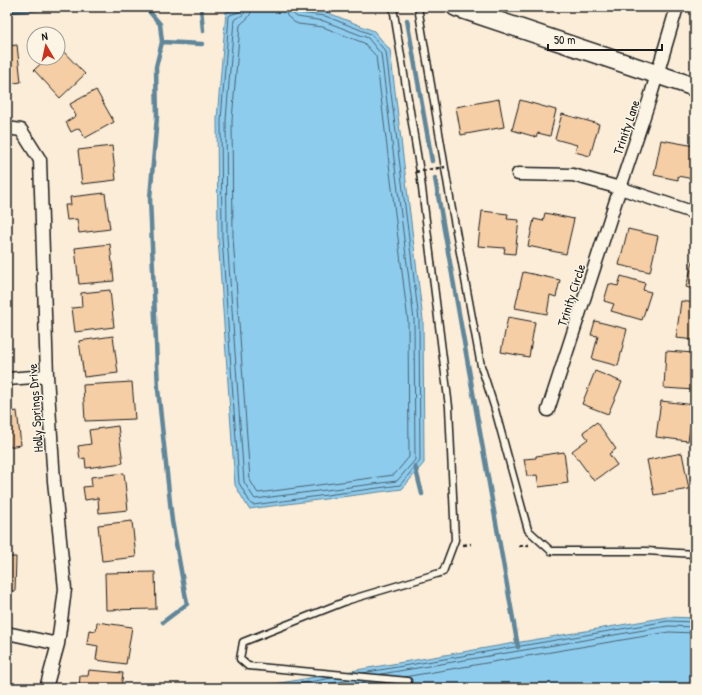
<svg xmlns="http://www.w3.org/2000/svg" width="702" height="695" font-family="'Patrick Hand',sans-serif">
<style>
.water{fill:#8eccee;stroke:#60869a}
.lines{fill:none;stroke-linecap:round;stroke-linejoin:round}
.shore{stroke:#4a6270;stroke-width:1}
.stream{stroke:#60869a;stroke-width:4.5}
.building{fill:#f6cea5;stroke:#1c1c1c}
.lane-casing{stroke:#1c1c1c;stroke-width:9}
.street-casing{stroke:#1c1c1c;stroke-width:15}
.secondary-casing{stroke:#1c1c1c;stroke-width:21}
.path{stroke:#1c1c1c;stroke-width:2.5;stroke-dasharray:4 3;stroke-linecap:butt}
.lane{stroke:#fcf5e5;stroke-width:6}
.street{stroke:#fcf5e5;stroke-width:12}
.secondary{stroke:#fcf5e5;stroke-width:18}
.path-bridge{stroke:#1c1c1c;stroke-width:2.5;stroke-dasharray:4 3;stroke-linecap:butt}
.labels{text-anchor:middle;stroke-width:3;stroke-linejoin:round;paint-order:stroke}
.street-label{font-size:13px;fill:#1c1c1c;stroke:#fcf5e5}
</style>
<rect width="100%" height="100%" fill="#fbedd8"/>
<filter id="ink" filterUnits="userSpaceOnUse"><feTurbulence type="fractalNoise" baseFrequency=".025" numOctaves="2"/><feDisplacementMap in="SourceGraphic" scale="8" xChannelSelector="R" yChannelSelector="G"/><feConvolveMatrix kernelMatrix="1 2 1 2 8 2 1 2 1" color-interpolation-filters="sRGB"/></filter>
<g filter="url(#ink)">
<path class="water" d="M 244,7 L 286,7 L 326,12 L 374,31 L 390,50 L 423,320 L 424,463 L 402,489 L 249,509 L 235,485 L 218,237 L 217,119 L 226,12 Z
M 668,617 L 695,618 L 695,688 L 251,688 Z"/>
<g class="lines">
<path class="shore" d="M 241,7 L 239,12 L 230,15 L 229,16 L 221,120 L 222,237 L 239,483 L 251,504 L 253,505 L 400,485 L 420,461 L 419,320 L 386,52 L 371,34 L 325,16 L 299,13 L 297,10 L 296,7
M 246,7 C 245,18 239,15 234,20 L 226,120 L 227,237 L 244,482 L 254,498 L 255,499 L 397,481 L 415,460 L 414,320 L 381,54 L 368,38 L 324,21 L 297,17 L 292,13 L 291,7
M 252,7 C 251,18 246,19 240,25 L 232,120 L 233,237 L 250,480 L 257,492 L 258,493 L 394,475 L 409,457 L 408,321 L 376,56 L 364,43 L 323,27 L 298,24 L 294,22 L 287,16 L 285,7
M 362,673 L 668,621 L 695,622
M 381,674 L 668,626 L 695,627
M 404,677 L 669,632 L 695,633
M 274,688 L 332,678
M 303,688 L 351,680"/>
<path class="stream" d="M 134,7 L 148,10 L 160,24 L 162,42 L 202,44
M 201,7 L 203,31
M 11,11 L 62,7
M 407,20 L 432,161
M 162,42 L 156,67 L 157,117 L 150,198 L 158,389 L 172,521 L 187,604 L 163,622
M 435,178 L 518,647
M 415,466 L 422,494"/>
</g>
<path class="building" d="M 17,45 L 21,82 L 7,84 L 7,46 Z
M 58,47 L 59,47 L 85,74 L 60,98 L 34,70 L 47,58 L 58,58 Z
M 96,90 L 114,122 L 85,138 L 79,128 L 71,132 L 66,122 L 76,116 L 70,104 Z
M 499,99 L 504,127 L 461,135 L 456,107 Z
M 520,100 L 556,110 L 550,136 L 538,133 L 536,137 L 512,130 Z
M 562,114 L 599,124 L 590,156 L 575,152 L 577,145 L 555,139 Z
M 661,140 L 695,146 L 695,169 L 693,179 L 678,176 L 678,180 L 654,175 Z
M 112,146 L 116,180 L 82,184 L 78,150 Z
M 105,193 L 110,229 L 79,233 L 77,219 L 67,220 L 65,205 L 71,205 L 70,197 Z
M 482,211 L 508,214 L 507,219 L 519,220 L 515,254 L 504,253 L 505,248 L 478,246 Z
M 545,213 L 574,219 L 566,254 L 528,246 L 534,219 L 543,221 Z
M 628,229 L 658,236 L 650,272 L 619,265 Z
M 110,244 L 114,281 L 79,284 L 75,248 Z
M 695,254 L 695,290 L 686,287 Z
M 523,272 L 560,280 L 556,297 L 550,295 L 547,314 L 515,308 Z
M 621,276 L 645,283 L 643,290 L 651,292 L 642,320 L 611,311 L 614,304 L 604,301 L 609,284 L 618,286 Z
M 110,290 L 114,327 L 75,332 L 72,308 L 82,307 L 81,293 Z
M 681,301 L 695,303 L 695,340 L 676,338 Z
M 508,317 L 535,322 L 529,357 L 501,352 Z
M 595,321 L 627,329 L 618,366 L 592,359 L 598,336 L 591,335 Z
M 113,336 L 118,373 L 84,377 L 79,341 Z
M 666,351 L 695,353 L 695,390 L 664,388 Z
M 595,371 L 622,382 L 608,414 L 582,404 Z
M 132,382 L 135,419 L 85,421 L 83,385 Z
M 661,401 L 695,405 L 695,422 L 691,422 L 688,441 L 656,437 Z
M 17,411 L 21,445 L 7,447 L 7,413 Z
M 597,422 L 616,449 L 609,454 L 617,465 L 594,481 L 572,451 L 588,439 L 583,432 Z
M 118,426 L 123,463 L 86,468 L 85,458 L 80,459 L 78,446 L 91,444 L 89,430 Z
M 564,452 L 568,483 L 539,487 L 537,475 L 527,476 L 524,459 L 536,458 L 536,456 Z
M 682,453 L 689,489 L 654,495 L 647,460 Z
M 124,473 L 128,510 L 99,513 L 98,498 L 85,500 L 83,487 L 92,486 L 91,477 Z
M 132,521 L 136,557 L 102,561 L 98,525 Z
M 7,557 L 16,557 L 15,591 L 7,591 Z
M 155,572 L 156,609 L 106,610 L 105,573 Z
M 97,622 L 132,627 L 126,664 L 96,660 L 98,646 L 87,644 L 89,630 L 96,631 Z
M 7,668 L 11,670 L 7,682 Z
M 89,670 L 123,673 L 121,688 L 79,688 L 80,676 L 88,676 Z"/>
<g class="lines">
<g class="lane-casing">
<path id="lane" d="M 393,7 L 420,172 L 449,407 L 455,540 L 443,572 L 349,600 L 243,642 L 240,659 L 248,666 L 408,681
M 418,7 L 451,204 L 481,366 L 494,406 L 528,530 L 551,551 L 646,551 L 695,554"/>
</g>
<g class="street-casing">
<path id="street" d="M 7,128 L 21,130 L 40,160 L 47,376 L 54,481 L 65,589 L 58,644 L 46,688
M 518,174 L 573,175 L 620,188 L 695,213
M 7,379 L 47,376
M 548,410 L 620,188 L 650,98 L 677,7
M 7,633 L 58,644"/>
</g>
<g class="secondary-casing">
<path id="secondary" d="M 456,7 L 695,87"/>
</g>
<path class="path" d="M 463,545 L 471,544
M 519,546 L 529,545"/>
<use href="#lane" class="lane"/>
<use href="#street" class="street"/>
<use href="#secondary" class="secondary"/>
<path class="path-bridge" d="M 415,172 L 445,167"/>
</g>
</g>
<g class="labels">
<g class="street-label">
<text transform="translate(626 127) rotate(-71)" y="5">Trinity Lane</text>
<text transform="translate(571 295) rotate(-72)" y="5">Trinity Circle</text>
<text transform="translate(35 408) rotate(-94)" y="5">Holly Springs Drive</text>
</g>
</g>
<rect width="702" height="695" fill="none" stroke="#fcf5e5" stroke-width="24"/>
<rect x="12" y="12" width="678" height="671" fill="none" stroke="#1c1c1c" stroke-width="1.5" filter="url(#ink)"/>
<g transform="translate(46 46) rotate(351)"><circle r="19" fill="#fcf5e5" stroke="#a29e95"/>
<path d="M0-3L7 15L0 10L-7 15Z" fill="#c8321e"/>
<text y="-6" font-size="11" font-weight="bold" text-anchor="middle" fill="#1c1c1c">N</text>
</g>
<path d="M548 44v6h114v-6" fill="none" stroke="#1c1c1c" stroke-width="2"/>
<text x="554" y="44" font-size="12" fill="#1c1c1c" stroke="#fcf5e5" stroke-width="3" paint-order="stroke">50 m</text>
</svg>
